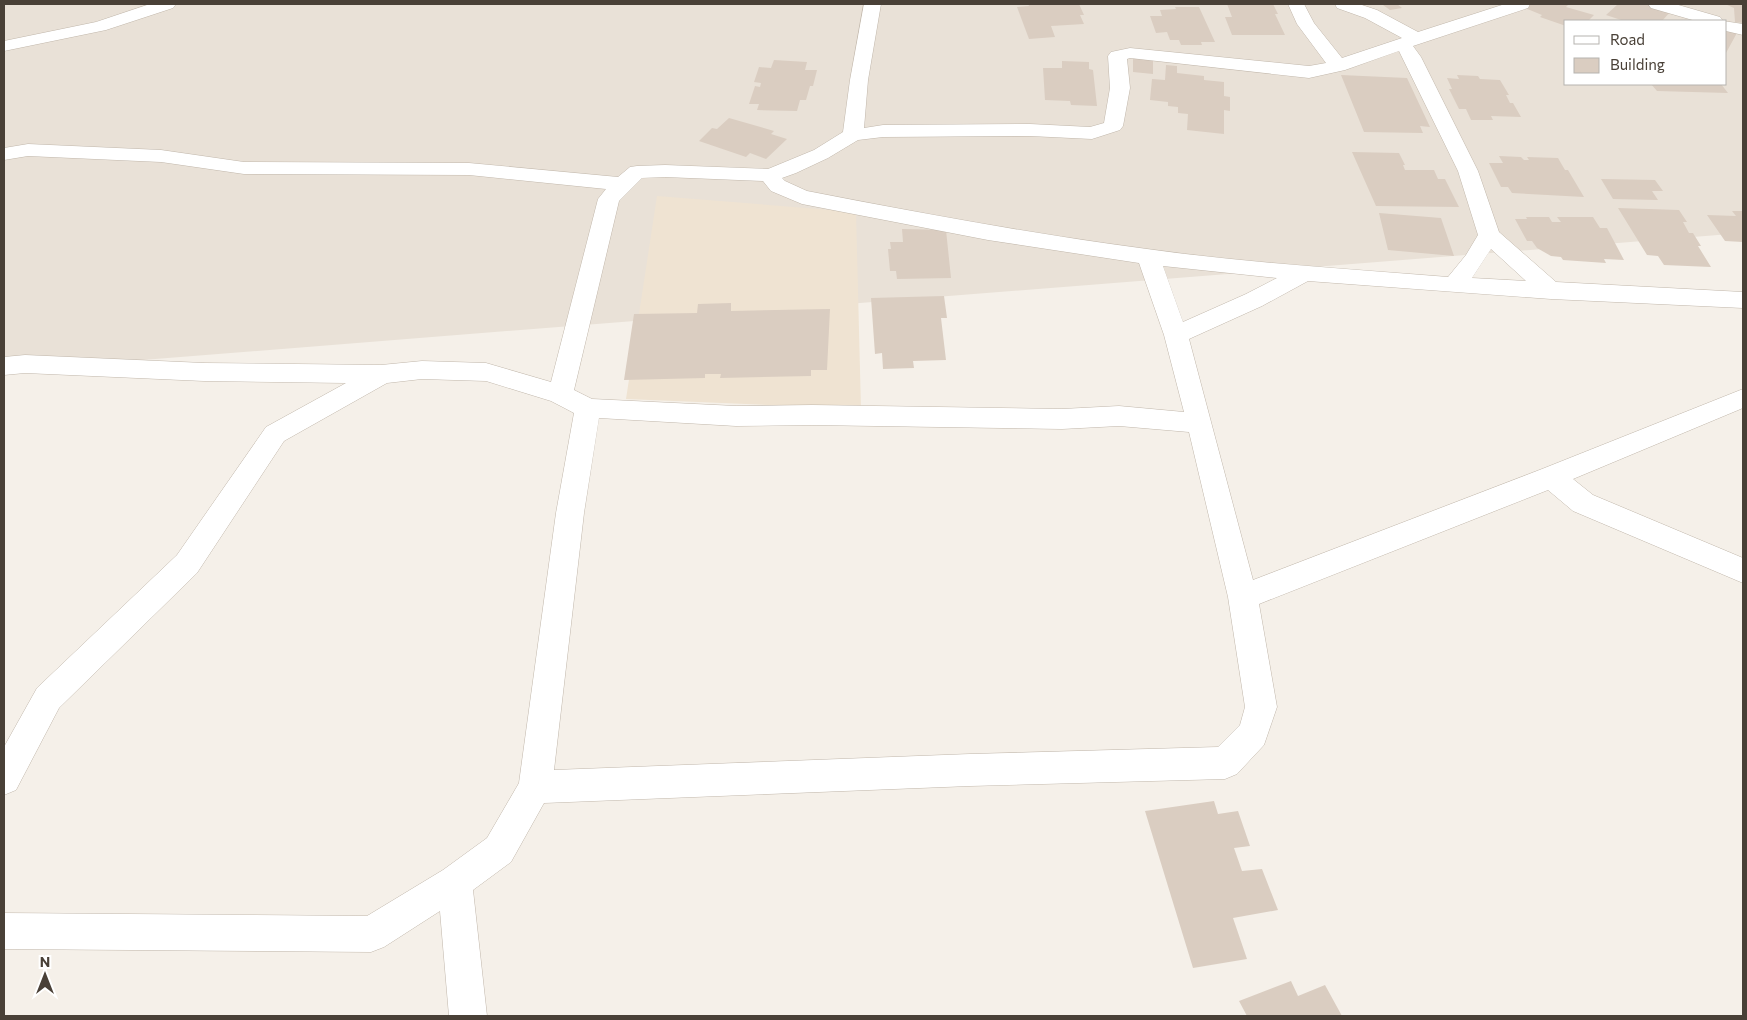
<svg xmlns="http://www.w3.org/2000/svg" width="1747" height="1020" font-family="Commissioner,sans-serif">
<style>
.residential{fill:#e9e1d7;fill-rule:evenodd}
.education{fill:#efe3d2}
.building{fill:#dacdc1}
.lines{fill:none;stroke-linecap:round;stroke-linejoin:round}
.minor-casing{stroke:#c1b7ab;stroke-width:1}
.minor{fill:#fff;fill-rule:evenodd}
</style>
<rect width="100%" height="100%" fill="#f5f0e9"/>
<path class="residential" d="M 4,4 L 1743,4 L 1743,233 L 4,371 ZM 1566,21 L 1726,21 L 1726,84 L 1566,84 Z"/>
<path class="education" d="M 657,196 L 856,212 L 861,409 L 626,399 Z"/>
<path class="building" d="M 1028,4 L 1079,4 L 1084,15 L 1080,15 L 1084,24 L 1051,26 L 1055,37 L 1029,39 L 1017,7 L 1029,6 Z
M 1227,4 L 1273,4 L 1278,14 L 1275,14 L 1285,35 L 1232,35 L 1225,17 L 1232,17 Z
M 1397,4 L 1402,8 L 1390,10 L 1383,5 Z
M 1531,4 L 1565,4 L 1568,5 L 1566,7 L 1594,15 L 1588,21 L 1566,21 L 1566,26 L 1540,17 L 1542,15 L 1525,8 Z
M 1618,4 L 1646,4 L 1670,12 L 1662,21 L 1624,21 L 1606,15 Z
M 1725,4 L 1743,4 L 1743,23 L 1735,22 L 1734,8 Z
M 1175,7 L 1199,7 L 1215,42 L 1201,42 L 1202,45 L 1181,45 L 1179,40 L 1170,40 L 1167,32 L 1156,33 L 1150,16 L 1162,16 L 1160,10 L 1176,9 Z
M 1726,28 L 1738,31 L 1726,53 Z
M 1133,58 L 1153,60 L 1153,74 L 1133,72 Z
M 774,60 L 807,62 L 805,70 L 817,70 L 813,86 L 810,86 L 806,100 L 800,100 L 797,111 L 757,110 L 759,104 L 749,104 L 755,86 L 760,87 L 761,83 L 754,82 L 759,67 L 771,68 Z
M 1062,61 L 1089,62 L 1089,69 L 1093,70 L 1097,106 L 1071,105 L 1070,101 L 1045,100 L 1043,68 L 1062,68 Z
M 1166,65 L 1177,66 L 1177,73 L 1204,76 L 1204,80 L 1224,82 L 1224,96 L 1230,97 L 1230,111 L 1224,110 L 1224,134 L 1187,130 L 1188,114 L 1178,113 L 1178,107 L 1168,106 L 1168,102 L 1150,100 L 1152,79 L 1165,80 Z
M 1341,75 L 1407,78 L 1430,127 L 1420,126 L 1423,133 L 1364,132 Z
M 1457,75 L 1478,76 L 1480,79 L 1500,80 L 1509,95 L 1506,95 L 1510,103 L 1513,103 L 1521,117 L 1491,116 L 1493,120 L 1471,120 L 1466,109 L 1459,109 L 1449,89 L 1452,89 L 1447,78 L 1459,79 Z
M 1651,84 L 1721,84 L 1728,93 L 1657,91 Z
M 729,118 L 774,131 L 771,134 L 787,139 L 766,159 L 750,153 L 746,157 L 699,141 L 712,128 L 717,129 Z
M 1352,152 L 1399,153 L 1405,165 L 1403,165 L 1405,170 L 1434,170 L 1438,179 L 1445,179 L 1459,207 L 1376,206 Z
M 1499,156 L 1521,157 L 1524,160 L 1529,160 L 1527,157 L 1558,158 L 1565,170 L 1568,170 L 1584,197 L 1512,193 L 1508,187 L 1501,187 L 1489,163 L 1503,163 Z
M 1601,179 L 1655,180 L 1663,191 L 1652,191 L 1658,200 L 1613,199 Z
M 1618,208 L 1679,210 L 1687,222 L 1683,222 L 1689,233 L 1693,233 L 1701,246 L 1698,246 L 1711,267 L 1664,265 L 1658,256 L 1647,255 Z
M 1732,211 L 1743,211 L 1743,242 L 1725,241 L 1707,215 L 1736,216 Z
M 1379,213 L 1441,218 L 1454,256 L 1388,250 Z
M 1526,217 L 1549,217 L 1552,222 L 1561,222 L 1557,217 L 1593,217 L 1600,228 L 1607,228 L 1624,260 L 1604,259 L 1606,263 L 1563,260 L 1561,257 L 1551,256 L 1537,248 L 1532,241 L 1527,241 L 1515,219 L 1527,219 Z
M 902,229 L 946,230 L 951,278 L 897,279 L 896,271 L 890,271 L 888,249 L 891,249 L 890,242 L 903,242 Z
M 944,296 L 947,318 L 941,318 L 946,360 L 913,361 L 914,368 L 883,369 L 882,353 L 875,354 L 871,298 Z
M 731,303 L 731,311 L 830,309 L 827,370 L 811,370 L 811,376 L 720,378 L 721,374 L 705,374 L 705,378 L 624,380 L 634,314 L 697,313 L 698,304 Z
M 1214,801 L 1218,814 L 1238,811 L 1250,846 L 1234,848 L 1242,871 L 1262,869 L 1278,910 L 1233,918 L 1247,959 L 1193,968 L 1145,811 Z
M 1291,981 L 1298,996 L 1325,985 L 1342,1016 L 1247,1016 L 1239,1001 Z"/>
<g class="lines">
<g class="minor-casing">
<path id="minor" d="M 150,4 L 176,4 L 173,8 L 106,30 L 4,51 L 4,41 L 96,22 Z
M 864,4 L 881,4 L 868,80 L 864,128 L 883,125 L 1030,124 L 1090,127 L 1104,123 L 1110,88 L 1108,56 L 1111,52 L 1130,48 L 1309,66 L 1326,63 L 1297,24 L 1288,4 L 1304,4 L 1314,23 L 1342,58 L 1402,38 L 1365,18 L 1337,8 L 1335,4 L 1359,4 L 1377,10 L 1418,32 L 1505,4 L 1530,4 L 1528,8 L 1413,46 L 1421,57 L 1478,171 L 1499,232 L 1556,282 L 1743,292 L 1743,308 L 1551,299 L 1308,281 L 1262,306 L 1189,339 L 1253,580 L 1542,469 L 1743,389 L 1743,408 L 1573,479 L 1593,495 L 1743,558 L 1743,583 L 1573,511 L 1548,490 L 1259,604 L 1277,707 L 1264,745 L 1237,774 L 1225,779 L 970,786 L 544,803 L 511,862 L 473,890 L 487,1016 L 449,1016 L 440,911 L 384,947 L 371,952 L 4,949 L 4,913 L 367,916 L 443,870 L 487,838 L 519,783 L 556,513 L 574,413 L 551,401 L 486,381 L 422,379 L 387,383 L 284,441 L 197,573 L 59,708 L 16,790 L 4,795 L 4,747 L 37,688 L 177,555 L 266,427 L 346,383 L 204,381 L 25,373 L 4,375 L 4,357 L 25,355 L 204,363 L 381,365 L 422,361 L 486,363 L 551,382 L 598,199 L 606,189 L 469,175 L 244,174 L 161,162 L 28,156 L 4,160 L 4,148 L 28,144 L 161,150 L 244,162 L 469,163 L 618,177 L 630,167 L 637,166 L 665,165 L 768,169 L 814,150 L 843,132 L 850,80 ZM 1399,51 L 1458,171 L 1478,235 L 1466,255 L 1448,277 C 1348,269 1247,263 1147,249 C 1033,234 920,213 807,191 L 785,181 L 782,178 L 796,173 L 828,158 L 858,140 L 883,137 L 1030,136 L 1092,139 L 1120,130 L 1123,126 L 1130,88 L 1127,59 L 1130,58 L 1309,78 L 1345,70 ZM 665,177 L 763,181 L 771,191 L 802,204 L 988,240 L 1139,263 L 1164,335 L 1184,412 L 1119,406 L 1062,409 L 812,405 L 736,406 L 592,399 L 574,390 L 619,201 L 642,178 ZM 1491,249 L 1526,281 L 1472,278 ZM 1163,266 L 1277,278 L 1246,294 L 1183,322 ZM 599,418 L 736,426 L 812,425 L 1062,429 L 1119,426 L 1189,432 L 1228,597 L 1245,707 L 1240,725 L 1218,747 L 970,754 L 554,770 L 584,513 Z
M 1648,4 L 1675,4 L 1720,17 L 1723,21 L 1743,24 L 1743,35 L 1726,31 L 1726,21 L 1696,21 L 1651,8 Z"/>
</g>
<use href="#minor" class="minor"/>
</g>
<rect width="1747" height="1020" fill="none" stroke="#494037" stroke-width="10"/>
<rect x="1564" y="20" width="162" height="65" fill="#ffffff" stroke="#b6b3af"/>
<rect x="1574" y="36" width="25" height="8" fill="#ffffff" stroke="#b6b3af"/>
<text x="1610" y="45" font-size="15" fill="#494037">Road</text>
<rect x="1574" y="58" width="25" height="15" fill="#dacdc1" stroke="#b6b3af"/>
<text x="1610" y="70" font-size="15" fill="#494037">Building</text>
<g transform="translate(45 975)" stroke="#ffffff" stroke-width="4" paint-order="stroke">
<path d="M0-4L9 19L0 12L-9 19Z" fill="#494037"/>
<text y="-8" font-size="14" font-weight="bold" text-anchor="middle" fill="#494037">N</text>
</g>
</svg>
